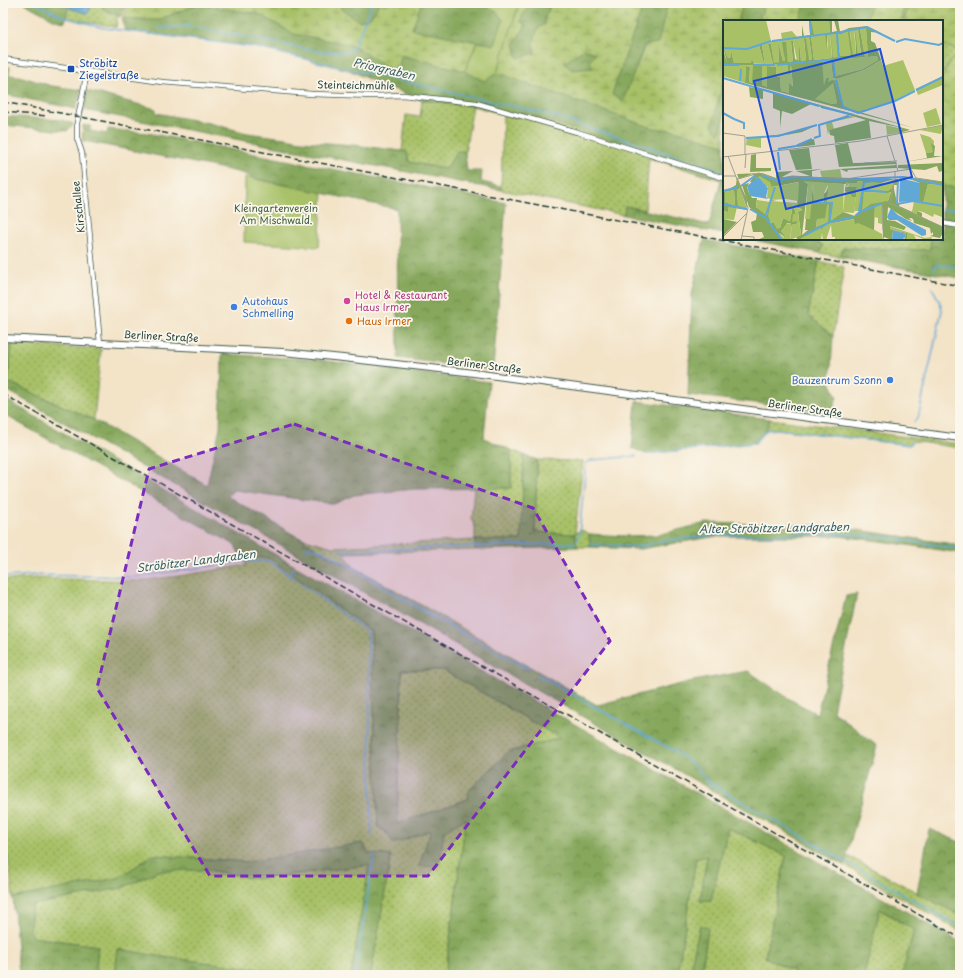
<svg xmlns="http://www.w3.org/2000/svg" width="963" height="978" font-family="'Playpen Sans',sans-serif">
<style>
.grass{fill:url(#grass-dots);stroke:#647f4e}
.forest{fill:url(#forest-crowns);stroke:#527248;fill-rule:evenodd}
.wetland{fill:url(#wetland-marsh);stroke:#647f4e;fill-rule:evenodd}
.garden{fill:#a8c167;stroke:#647f4e}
.water{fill:url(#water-rules);stroke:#407286}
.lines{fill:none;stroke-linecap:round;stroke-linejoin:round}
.stream{stroke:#61a8d7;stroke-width:1.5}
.minor-casing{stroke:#3f564a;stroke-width:6}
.secondary-casing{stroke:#3f564a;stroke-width:8}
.minor{stroke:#fff;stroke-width:4.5}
.secondary{stroke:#fff;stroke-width:6}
.rail{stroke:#1f3d34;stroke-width:1.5;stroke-dasharray:6 3;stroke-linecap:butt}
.marked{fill:#7b2cbf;fill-opacity:0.2;stroke:#7b2cbf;stroke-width:3;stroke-dasharray:8 5;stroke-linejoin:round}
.transit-dot{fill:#1a4fb4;stroke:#fbf7ec;stroke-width:1.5}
.hotel-dot{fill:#d1479c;stroke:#fbf7ec;stroke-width:1.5}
.shop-dot{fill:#3f7fe0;stroke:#fbf7ec;stroke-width:1.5}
.food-dot{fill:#e8710a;stroke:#fbf7ec;stroke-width:1.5}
.labels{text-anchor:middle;stroke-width:3.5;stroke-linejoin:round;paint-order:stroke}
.transit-label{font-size:10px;fill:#164399;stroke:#fbf7ec;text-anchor:start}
.street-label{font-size:10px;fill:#1f3d34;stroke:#fbf7ec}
.park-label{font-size:10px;fill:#415e41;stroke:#fbf7ec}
.hotel-label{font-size:10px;fill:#b23c85;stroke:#fbf7ec;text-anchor:start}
.shop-label{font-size:10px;fill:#366cbe;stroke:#fbf7ec;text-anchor:start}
.food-label{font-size:10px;fill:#c56008;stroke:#fbf7ec;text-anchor:start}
.water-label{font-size:11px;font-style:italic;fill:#335d65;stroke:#fbf7ec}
.inset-river{fill:none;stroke:#61a8d7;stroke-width:2}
.inset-road{fill:none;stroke:#9ea18c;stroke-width:1}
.view{fill:#1d4ed8;fill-opacity:0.15;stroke:#1d4ed8;stroke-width:2}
.inset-edge{fill:none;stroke:#1f3d34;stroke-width:2}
</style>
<defs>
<pattern id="grass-dots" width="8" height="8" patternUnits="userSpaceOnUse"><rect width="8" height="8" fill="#a8c167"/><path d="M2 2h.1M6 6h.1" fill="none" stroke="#889e56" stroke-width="1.8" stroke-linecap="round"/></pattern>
<pattern id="forest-crowns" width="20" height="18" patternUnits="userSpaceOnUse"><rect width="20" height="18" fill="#86a75c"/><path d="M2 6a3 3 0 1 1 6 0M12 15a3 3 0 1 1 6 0" fill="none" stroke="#6d894d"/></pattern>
<pattern id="wetland-marsh" width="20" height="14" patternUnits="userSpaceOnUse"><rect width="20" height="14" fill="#a8c167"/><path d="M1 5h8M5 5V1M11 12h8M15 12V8" fill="none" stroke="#889e56"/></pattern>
<pattern id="water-rules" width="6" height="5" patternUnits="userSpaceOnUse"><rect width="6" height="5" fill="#61a8d7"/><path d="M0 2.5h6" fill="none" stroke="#4f8aaf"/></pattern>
</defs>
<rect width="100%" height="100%" fill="#fbf7ec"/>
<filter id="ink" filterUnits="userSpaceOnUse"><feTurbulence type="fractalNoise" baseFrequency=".025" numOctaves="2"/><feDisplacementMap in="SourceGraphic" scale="8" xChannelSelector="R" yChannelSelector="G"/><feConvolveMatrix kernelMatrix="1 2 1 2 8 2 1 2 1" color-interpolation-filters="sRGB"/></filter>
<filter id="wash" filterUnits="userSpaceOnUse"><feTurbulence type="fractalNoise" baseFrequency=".012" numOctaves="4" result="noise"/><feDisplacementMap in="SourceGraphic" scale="16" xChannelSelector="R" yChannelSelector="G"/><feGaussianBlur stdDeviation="0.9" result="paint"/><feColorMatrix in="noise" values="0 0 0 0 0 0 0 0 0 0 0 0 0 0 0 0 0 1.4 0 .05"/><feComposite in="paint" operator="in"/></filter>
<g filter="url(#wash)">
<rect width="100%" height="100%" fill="#f3e3c7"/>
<path class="grass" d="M 93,3 L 104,3 L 102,8 L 118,16 L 116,27 L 65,18 L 68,8 L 88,13 Z
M 942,45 L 960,50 L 960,60 L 953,58 L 944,72 L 942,71 Z
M 422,100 L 473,106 L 465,152 L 457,151 L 446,169 L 409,162 L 407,152 L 402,151 L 406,115 L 420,117 Z
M 520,112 L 652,154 L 649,158 L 645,210 L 625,206 L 624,215 L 501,190 L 503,114 L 516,118 Z
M 803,239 L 932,239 L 929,250 L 843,248 L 840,257 L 820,253 L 823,245 Z
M 819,261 L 844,267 L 833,336 L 808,315 Z
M 12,344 L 101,349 L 94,420 L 8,382 Z
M 770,419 L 960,444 L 960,448 L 912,441 L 909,445 L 777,429 L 766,429 Z
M 511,450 L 524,455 L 521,540 L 476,540 L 475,550 L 344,553 L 353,566 L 343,564 L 298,537 L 333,547 L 475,540 L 475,527 L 471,519 L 474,488 L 511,488 Z
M 537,460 L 583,461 L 575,533 L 582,530 L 589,534 L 590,547 L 577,547 L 575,534 L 535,532 Z
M 246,557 L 269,558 L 371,631 L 378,827 L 431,830 L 419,866 L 439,867 L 444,831 L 466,817 L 445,975 L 371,975 L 391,856 L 368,853 L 363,843 L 248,862 L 154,855 L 118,878 L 13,898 L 8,856 L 3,856 L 3,580 L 35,578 L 138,581 L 185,575 L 246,565 Z
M 402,670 L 443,670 L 560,738 L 508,752 L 468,799 L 397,824 Z
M 728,828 L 786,855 L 765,957 L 793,971 L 792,975 L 701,975 L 708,928 L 700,925 L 689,975 L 677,975 L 696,859 L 707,855 L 700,901 L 711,900 Z
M 848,856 L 960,915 L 960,931 L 844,865 Z
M 370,865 L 351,975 L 282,975 L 267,970 L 163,957 L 118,949 L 115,975 L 95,975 L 98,946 L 32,937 L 30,928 L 32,905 L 122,888 L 158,871 L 209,870 L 255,879 Z
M 879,909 L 914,930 L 902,975 L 864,975 Z"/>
<path class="forest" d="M 24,3 L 59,3 L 68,8 L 65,22 L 55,20 Z
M 104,3 L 128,3 L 120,17 L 102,8 Z
M 340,3 L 379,3 C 374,16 372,18 359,21 L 340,9 Z
M 421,3 L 477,3 L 497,12 L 503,20 L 495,45 L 412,29 Z
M 537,3 L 550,8 L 545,17 L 545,26 L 535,53 L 518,58 L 514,44 L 526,25 L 520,21 L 528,6 Z
M 644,3 L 668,3 L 658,43 L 644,45 L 624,101 L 612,94 Z
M 743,3 L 765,3 L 759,21 L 738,21 Z
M 806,3 L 872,3 L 866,21 L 799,21 Z
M 904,3 L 911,3 L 904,20 L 901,18 Z
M 198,4 L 259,14 L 294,34 L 353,45 L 397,73 L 401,55 L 465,71 L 484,81 L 497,73 L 653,128 L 674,130 L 724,145 L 724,234 L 624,215 L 625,206 L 709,225 L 721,180 L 649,158 L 652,154 L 520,112 L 516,118 L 473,106 L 422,100 L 375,82 L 349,70 L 253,46 L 125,31 L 122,18 L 158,20 Z
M 584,49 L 595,53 L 593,68 L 572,70 L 563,63 Z
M 3,66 L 10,67 L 9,75 L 19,76 L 52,86 L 81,90 L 76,109 L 3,94 Z
M 724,77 L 724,119 L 718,135 L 712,126 Z
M 88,91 L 156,109 L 156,113 L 209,123 L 247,133 L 285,138 L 301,141 L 353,145 L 402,151 L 407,152 L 409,162 L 446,169 L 457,151 L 465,152 L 467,171 L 482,171 L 481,182 L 500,186 L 501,190 L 84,110 Z
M 3,116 L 62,120 L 74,124 L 67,131 L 3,125 Z
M 83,125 L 90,126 L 90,131 L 107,134 L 108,129 L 147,133 L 506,203 L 493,370 L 398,358 L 397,209 L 257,179 L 242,173 L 215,167 L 84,141 L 82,140 Z
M 942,186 L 960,188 L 960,278 L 840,257 L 843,248 L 929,250 L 932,239 L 942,239 Z
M 748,239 L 803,239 L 823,245 L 820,253 Z
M 704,240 L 819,261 L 808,315 L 833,336 L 830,382 L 837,397 L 832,412 L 688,395 L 692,294 Z
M 3,344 L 12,344 L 8,382 L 94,420 L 207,485 L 220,427 L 222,354 L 319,360 L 489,382 L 484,438 L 511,450 L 511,488 L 415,489 L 354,495 L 334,504 L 234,490 L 227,496 C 250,510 273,522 296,536 C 315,546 332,562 353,566 L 597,705 L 693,681 L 748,671 L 791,700 L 817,714 L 846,596 L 857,594 L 833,711 L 877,746 L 844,865 L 196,497 L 3,388 Z
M 3,398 L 309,574 L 960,942 L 960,975 L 902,975 L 914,930 L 880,909 L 864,975 L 792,975 L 793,970 L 765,957 L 786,856 L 728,828 L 711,900 L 700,901 L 707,856 L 696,859 L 677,975 L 445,975 L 466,818 L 444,832 L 439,867 L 419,866 L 431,830 L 393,844 L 387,833 L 378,827 L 371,631 L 269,558 L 241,558 L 235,545 L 3,414 ZM 402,670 L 443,670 L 560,738 L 508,752 L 469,790 L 468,799 L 397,824 Z
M 636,401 L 770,419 L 766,429 L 755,443 L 646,454 L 632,448 Z
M 524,455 L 537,460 L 535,532 L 575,534 L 577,547 L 475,550 L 475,540 L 521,540 Z
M 706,523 L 830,526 L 960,545 L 960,553 L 887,542 L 839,536 L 717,536 L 640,549 L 590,547 L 589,534 L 626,536 L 658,535 Z
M 929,829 L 960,842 L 960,915 L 917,893 Z
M 363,843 L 368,853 L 391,856 L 371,975 L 351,975 L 369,865 L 255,879 L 209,870 L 158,871 L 122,888 L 32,905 L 30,928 L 32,937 L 98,946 L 95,975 L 19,975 L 13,898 L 118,878 L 153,855 L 248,862 Z
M 700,925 L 708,928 L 701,975 L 689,975 Z
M 118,949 L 163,957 L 267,970 L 282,975 L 115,975 Z"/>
<path class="wetland" d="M 130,3 L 340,3 L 341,9 L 359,21 C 372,18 374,15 379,3 L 421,3 L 412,29 L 477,42 L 465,71 L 401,55 L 398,74 L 353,45 L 294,34 L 259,14 L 198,4 L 158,20 L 122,18 Z
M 519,3 L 537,3 L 528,6 L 520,21 L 526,25 L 514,44 L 518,58 L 535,53 L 533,42 L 539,27 L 545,25 L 545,17 L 550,8 L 540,3 L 644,3 L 612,94 L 623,101 L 645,45 L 658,43 L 668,3 L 743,3 L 738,21 L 724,21 L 724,77 L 712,126 L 719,134 L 724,119 L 724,145 L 674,130 L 653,128 L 497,73 ZM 584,49 L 595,53 L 590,61 L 593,68 L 572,70 L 564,63 Z
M 765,3 L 806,3 L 799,21 L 759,21 Z
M 872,3 L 904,3 L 901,18 L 904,19 L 911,3 L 960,3 L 960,50 L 942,45 L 942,21 L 866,21 Z
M 953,58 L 960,60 L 960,188 L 942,186 L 942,71 L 944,72 Z"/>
<path class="garden" d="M 477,3 L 519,3 L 497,73 L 484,81 L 465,71 L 477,42 L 495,45 L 503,20 L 497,12 Z
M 245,177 L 323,193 L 319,247 L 244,242 Z"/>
<path class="water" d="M 61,3 L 93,3 L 88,13 L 75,10 Z"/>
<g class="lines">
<path class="stream" d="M 35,3 L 64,17 L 104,28 L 253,47 L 551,115 L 724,172
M 159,28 L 189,26 L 316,51 L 347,52 L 353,49 L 372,3
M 942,210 L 950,209 L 960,211
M 934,270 L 935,265 L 960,267
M 914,422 L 918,418 L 942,310 L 939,300 L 932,288
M 646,454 L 755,443 L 767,430 L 777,429 L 909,445 L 911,444 L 912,441
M 589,544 L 638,547 L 662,541 L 716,535 L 839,534 L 885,537 L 960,549
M 305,550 L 309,547 L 315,548 L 335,557 L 431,616 L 528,669
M 339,551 L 576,543 L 579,535 L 586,463 L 592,460 L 636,456
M 289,576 L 293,569
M 3,577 L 35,575 L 137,577 L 239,562 L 269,561 L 368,632 L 372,835
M 538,675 L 676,752 L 694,765 L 708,782 L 960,927
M 355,975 L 374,855"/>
</g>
</g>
<g filter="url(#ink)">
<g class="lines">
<g class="minor-casing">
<path id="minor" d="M 3,59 L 162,82 L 312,94 L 374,96 L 403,95 L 476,103 L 577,132 L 724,178
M 87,72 L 77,123 L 77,138 L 82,153 L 100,343
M 942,223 L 960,226"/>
</g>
<g class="secondary-casing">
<path id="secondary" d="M 3,338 L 283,352 L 343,358 L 466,372 L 960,438"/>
</g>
<use href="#minor" class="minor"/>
<use href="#secondary" class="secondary"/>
<path class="rail" d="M 3,102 L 960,286
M 3,112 L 47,116
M 3,394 L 960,938"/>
</g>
</g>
<path class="marked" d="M 294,424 L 533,508 L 610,641 L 428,876 L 210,876 L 97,688 L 149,469 Z"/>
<rect class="transit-dot" x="67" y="65" width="8" height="8" rx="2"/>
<circle class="hotel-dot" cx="347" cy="301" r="4"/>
<g class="shop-dot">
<circle cx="234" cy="307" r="4"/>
<circle cx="890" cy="380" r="4"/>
</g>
<circle class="food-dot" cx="349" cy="321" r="4"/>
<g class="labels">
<g class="transit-label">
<text x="79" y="67">Ströbitz<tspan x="79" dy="12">Ziegelstraße</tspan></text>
</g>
<g class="street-label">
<text transform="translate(356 85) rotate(1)" y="4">Steinteichmühle</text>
<text transform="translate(78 207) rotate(-96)" y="4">Kirschallee</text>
<text transform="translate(161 336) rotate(3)" y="4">Berliner Straße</text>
<text transform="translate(484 365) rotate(7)" y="4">Berliner Straße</text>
<text transform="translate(805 408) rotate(8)" y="4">Berliner Straße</text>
</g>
<g class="park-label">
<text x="276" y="212">Kleingartenverein<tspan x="276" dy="12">Am Mischwald.</tspan></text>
</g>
<g class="hotel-label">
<text x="355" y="299">Hotel &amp; Restaurant<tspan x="355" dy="12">Haus Irmer</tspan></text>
</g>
<g class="shop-label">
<text x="242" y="305">Autohaus<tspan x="242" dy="12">Schmelling</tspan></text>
<text x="882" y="384" text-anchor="end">Bauzentrum Szonn</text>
</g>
<g class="food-label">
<text x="357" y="325">Haus Irmer</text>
</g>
<g class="water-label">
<text transform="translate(384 69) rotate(13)" y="4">Priorgraben</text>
<text transform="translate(774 528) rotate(-1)" y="4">Alter Ströbitzer Landgraben</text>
<text transform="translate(196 561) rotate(-7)" y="4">Ströbitzer Landgraben</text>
</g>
</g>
<g transform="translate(723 20)">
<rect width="220" height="220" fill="#f3e3c7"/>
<path d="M 3,0 L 43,0 L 48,21 L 36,25 L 41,44 L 11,43 L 8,30 L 8,37 L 5,38 L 1,31 L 3,44 L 0,30 L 0,3 ZM 88,0 L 106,0 L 107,13 L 90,15 ZM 143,8 L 145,37 L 154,36 L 155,40 L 140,49 L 112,56 L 111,40 L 142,37 L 137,9 L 135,9 L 138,35 L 135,35 L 131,10 L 133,35 L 129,36 L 127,11 L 128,36 L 117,36 L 114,15 L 116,38 L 110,38 L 107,15 L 109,38 L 91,40 L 88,16 L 102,15 L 105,29 L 104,15 L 119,14 L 127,10 ZM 69,11 L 74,17 L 59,19 L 58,13 ZM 86,17 L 89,39 L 85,40 L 81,19 L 83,40 L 78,41 L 76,21 L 76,41 L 74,41 L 70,21 L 68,21 L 70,41 L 65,42 L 62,22 L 60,22 L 62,41 L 60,41 L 55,22 L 56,42 L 51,44 L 48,24 L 45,24 L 50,44 L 64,44 L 66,59 L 68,45 L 70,68 L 66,73 L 58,71 L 57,57 L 53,56 L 53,47 L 44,46 L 44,67 L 39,65 L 39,46 L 29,63 L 26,62 L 27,47 L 23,46 L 22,63 L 0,56 L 0,46 L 42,45 L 39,25 L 43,23 ZM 158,40 L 160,46 L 180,40 L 192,70 L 171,81 L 135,93 L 120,87 L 112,61 L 105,63 L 103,58 L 101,66 L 98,41 L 108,41 L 110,58 L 114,59 L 141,50 ZM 220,56 L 220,65 L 195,75 L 193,69 ZM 110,62 L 114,83 L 109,84 L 91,79 ZM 213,88 L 218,104 L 204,107 L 200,93 ZM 124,95 L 132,97 L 109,102 L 111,109 L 106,110 L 105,115 L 103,104 ZM 163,105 L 175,108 L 176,113 L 164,115 ZM 220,105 L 218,114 L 197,110 ZM 197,114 L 207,117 L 211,121 L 210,132 L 203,133 ZM 24,117 L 38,117 L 38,128 L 23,125 ZM 117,149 L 119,159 L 99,158 L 97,151 ZM 205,164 L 220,165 L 220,186 L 200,183 ZM 17,168 L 24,189 L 15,187 L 14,170 ZM 11,170 L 12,186 L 2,182 L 2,172 ZM 141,172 L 165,173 L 168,172 L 165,181 L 138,190 ZM 104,184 L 107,184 L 105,202 L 93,207 L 94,199 ZM 5,187 L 14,187 L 11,200 L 0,199 L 0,191 L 4,192 ZM 132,199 L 159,214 L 160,220 L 112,220 L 112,217 L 109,217 L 108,205 L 103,220 L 100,220 L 99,213 L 98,220 L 76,219 L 97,208 L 99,210 L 98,208 L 105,204 ZM 68,203 L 67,220 L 59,220 L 56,213 L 61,218 L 58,211 L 61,204 ZM 166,206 L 202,218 L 209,217 L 208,220 L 203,220 L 191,215 L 193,219 L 198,220 L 183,220 L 184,213 L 167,209 Z" fill="#a8c167"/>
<path d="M 86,0 L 88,0 L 91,15 L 107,13 L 106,0 L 109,0 L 109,12 L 114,11 L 111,0 L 115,0 L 117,12 L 126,8 L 144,6 L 158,13 L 148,12 L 148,21 L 152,23 L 158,40 L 141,50 L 114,59 L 110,58 L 108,41 L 99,41 L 101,65 L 103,58 L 106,58 L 105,62 L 110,60 L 112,61 L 120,87 L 191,108 L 22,63 L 23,46 L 27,47 L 26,62 L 29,63 L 30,46 L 39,46 L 39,65 L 44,67 L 44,46 L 53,47 L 53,56 L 57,57 L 58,71 L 66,73 L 66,63 L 70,67 L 68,45 L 66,59 L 64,44 L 50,44 L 45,24 L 48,24 L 51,43 L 56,42 L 55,22 L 60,41 L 62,41 L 59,22 L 63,22 L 65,42 L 70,41 L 68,21 L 70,21 L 72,39 L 76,41 L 76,21 L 78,41 L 83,40 L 81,18 L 83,19 L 86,40 L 89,39 L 86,17 L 43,23 L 39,25 L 42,45 L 0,46 L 0,30 L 4,43 L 1,30 L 5,38 L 8,37 L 8,30 L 11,43 L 28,43 L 29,40 L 31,44 L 41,44 L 36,25 L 48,21 L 79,16 L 79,5 L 81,16 L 87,15 ZM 143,8 L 145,37 L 154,36 L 155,40 L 140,49 L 112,56 L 111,40 L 142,37 L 137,9 ZM 135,9 L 138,34 L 135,35 L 132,10 L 133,35 L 130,36 L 126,10 ZM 125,11 L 128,36 L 117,36 L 113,15 L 115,37 L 110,38 L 108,15 L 109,38 L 91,40 L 88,16 L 102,15 L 104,29 L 104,15 L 119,14 ZM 110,63 L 114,83 L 109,84 L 92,79 ZM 26,67 L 40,70 L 40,79 L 27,77 ZM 50,72 L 184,109 L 187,110 L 176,113 L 175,107 L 146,101 L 148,118 L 112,123 L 111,116 L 107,115 L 106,110 L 143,100 L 88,84 L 69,94 L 59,91 L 57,108 L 57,91 L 50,88 ZM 94,105 L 79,112 L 63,115 L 38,117 L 61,114 ZM 91,119 L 92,125 L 74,127 L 75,124 ZM 125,123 L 130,143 L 173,142 L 174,144 L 116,147 L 112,125 ZM 208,123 L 212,126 L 211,136 L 220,136 L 175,143 L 204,138 L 203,133 L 210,132 ZM 86,128 L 89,149 L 73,150 L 66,130 ZM 33,134 L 33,148 L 48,148 L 48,151 L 27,152 L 28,135 ZM 220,143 L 219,151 L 216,152 L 214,146 L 202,150 L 175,148 L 175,145 ZM 174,145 L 174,148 L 125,150 L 124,152 L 117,149 ZM 100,149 L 89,151 L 89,157 L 172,159 L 154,164 L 135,161 L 134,163 L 121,164 L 82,162 L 85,164 L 79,215 L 85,210 L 82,210 L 83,199 L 88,187 L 90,163 L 91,182 L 103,172 L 106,165 L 104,183 L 109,183 L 108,200 L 120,192 L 132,196 L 136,191 L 140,167 L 165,171 L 172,159 L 175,159 L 175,165 L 171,165 L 171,169 L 174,183 L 177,183 L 176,186 L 194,194 L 194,191 L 199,193 L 199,197 L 220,207 L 220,213 L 217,218 L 207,216 L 210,215 L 210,212 L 208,214 L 207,208 L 191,203 L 190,199 L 188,198 L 186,198 L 189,201 L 183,199 L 165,187 L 164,200 L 172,201 L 183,207 L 181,210 L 167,206 L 167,209 L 184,213 L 184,217 L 183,220 L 181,220 L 183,214 L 170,210 L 169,220 L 161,217 L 160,220 L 159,185 L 152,186 L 151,210 L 135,203 L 132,204 L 131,199 L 105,204 L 99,208 L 99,210 L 97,208 L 75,220 L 73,217 L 78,215 L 75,192 L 79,189 L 74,188 L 75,162 L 49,167 L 27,162 L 31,156 L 29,154 L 16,159 L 14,154 L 39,153 L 53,158 L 53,152 L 70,151 L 59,157 L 87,156 L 73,151 ZM 141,172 L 165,173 L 168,172 L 165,181 L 148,184 L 139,190 ZM 106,184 L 105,202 L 93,207 L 94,199 L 102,198 L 104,185 ZM 179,156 L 220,162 L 220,165 L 205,164 L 200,183 L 191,181 L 197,180 L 197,163 ZM 14,157 L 24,180 L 24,190 L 5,187 L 5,192 L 0,191 L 1,172 L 13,165 ZM 17,168 L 24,188 L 23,189 L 15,186 L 14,170 ZM 11,170 L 12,185 L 12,186 L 2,182 L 2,172 ZM 26,163 L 24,167 L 26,173 L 29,178 L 34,178 L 33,187 L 44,195 L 49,174 L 49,180 L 54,180 L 48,181 L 47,203 L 50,202 L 57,208 L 60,198 L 67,201 L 70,184 L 75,201 L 73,205 L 69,204 L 67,217 L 68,203 L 64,203 L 58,211 L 62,217 L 56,213 L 59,220 L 34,220 L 41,217 L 39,212 L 30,212 L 28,202 L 33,200 L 34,193 L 26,187 L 19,165 ZM 122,167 L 134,167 L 133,177 L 129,177 L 122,171 ZM 0,199 L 14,202 L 0,216 Z" fill="#86a75c" fill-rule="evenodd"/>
<path d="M 37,156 L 47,162 L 49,167 L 76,162 L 75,181 L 63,179 L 48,180 L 49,175 L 48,179 L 44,178 L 45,167 L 32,158 ZM 172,159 L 169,168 L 165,171 L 145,170 L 140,167 L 136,191 L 131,191 L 134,167 L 125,167 L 126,163 L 134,163 L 134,161 L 163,163 ZM 80,161 L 121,164 L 120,192 L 108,201 L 109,183 L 104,183 L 105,165 L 101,173 L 101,183 L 91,182 L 90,163 L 87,199 L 82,199 L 85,164 ZM 34,180 L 47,182 L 44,196 L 33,187 ZM 48,181 L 75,183 L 74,188 L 80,190 L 75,192 L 78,215 L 67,220 L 69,204 L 73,204 L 75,201 L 69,202 L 70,194 L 73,194 L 70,184 L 67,202 L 60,198 L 57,208 L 54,209 L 50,202 L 48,204 L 45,196 Z" fill="#a8c167"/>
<path d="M 123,162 L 126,163 L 122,171 L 127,173 L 129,177 L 133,177 L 131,193 L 120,192 ZM 191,181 L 220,186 L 219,197 L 211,194 L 210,197 L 200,192 L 194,191 L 194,194 L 189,192 ZM 159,185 L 159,204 L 155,203 L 155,198 L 151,197 L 152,186 Z" fill="#a8c167"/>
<path d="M 35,157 L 45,168 L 43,177 L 45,179 L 27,176 L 24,166 ZM 177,158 L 197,163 L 197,181 L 176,182 ZM 168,188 L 175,195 L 203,210 L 203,215 L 199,216 L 174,200 L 166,200 L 164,197 ZM 170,210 L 183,214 L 182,217 L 179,220 L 169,220 Z" fill="#61a8d7"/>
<path class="inset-river" d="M 87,0 L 88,14M 113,13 L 144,7 L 172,21M 114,14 L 116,38M 49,21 L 111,13M 173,22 L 182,19 L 216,25 L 220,23M 0,28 L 24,29 L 48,21M 85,42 L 108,40M 0,45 L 16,45M 30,45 L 52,45M 54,45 L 83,42M 0,58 L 96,86M 112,58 L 110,40 L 116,39M 113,60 L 120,87 L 135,93 L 172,81 L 192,71M 17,61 L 18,49M 193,70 L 220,57M 98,87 L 131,95M 0,93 L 11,99M 11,99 L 21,103 L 21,109M 23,118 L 55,116 L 94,105M 91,118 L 97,116 L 96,105 L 126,96M 55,129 L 73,126 L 89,119M 55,132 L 57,150M 38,155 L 55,161 L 69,157 L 113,160 L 180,157 L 220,165M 18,166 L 33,155M 140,170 L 163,172M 0,171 L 15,167M 84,183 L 109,183 L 107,200M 0,184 L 24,189M 174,184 L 190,181 L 220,186M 174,184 L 175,161M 27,189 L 43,198 L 59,220M 136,191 L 141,162 L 167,159M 43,195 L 52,167M 132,196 L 138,191 L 158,184M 82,215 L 107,202 L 131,197"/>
<path class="inset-road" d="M 0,113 L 22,116 L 22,134M 164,116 L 175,151M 5,136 L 25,188 L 18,220M 0,137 L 138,121 L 220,105M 141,143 L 174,141M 22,148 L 23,134M 0,156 L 13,156M 15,159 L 36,153 L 54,159 L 69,156 L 123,159 L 188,149 L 193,158 L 220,162M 167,182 L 172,159 L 172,151M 160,210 L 159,185 L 162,181 L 220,207M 19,216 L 31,217 L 31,220M 0,217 L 24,193"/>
<path class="view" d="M 157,29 L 189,157 L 63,189 L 31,61 Z"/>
<rect width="220" height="220" class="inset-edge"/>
</g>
<rect width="963" height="978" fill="none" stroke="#fbf7ec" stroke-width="16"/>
</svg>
